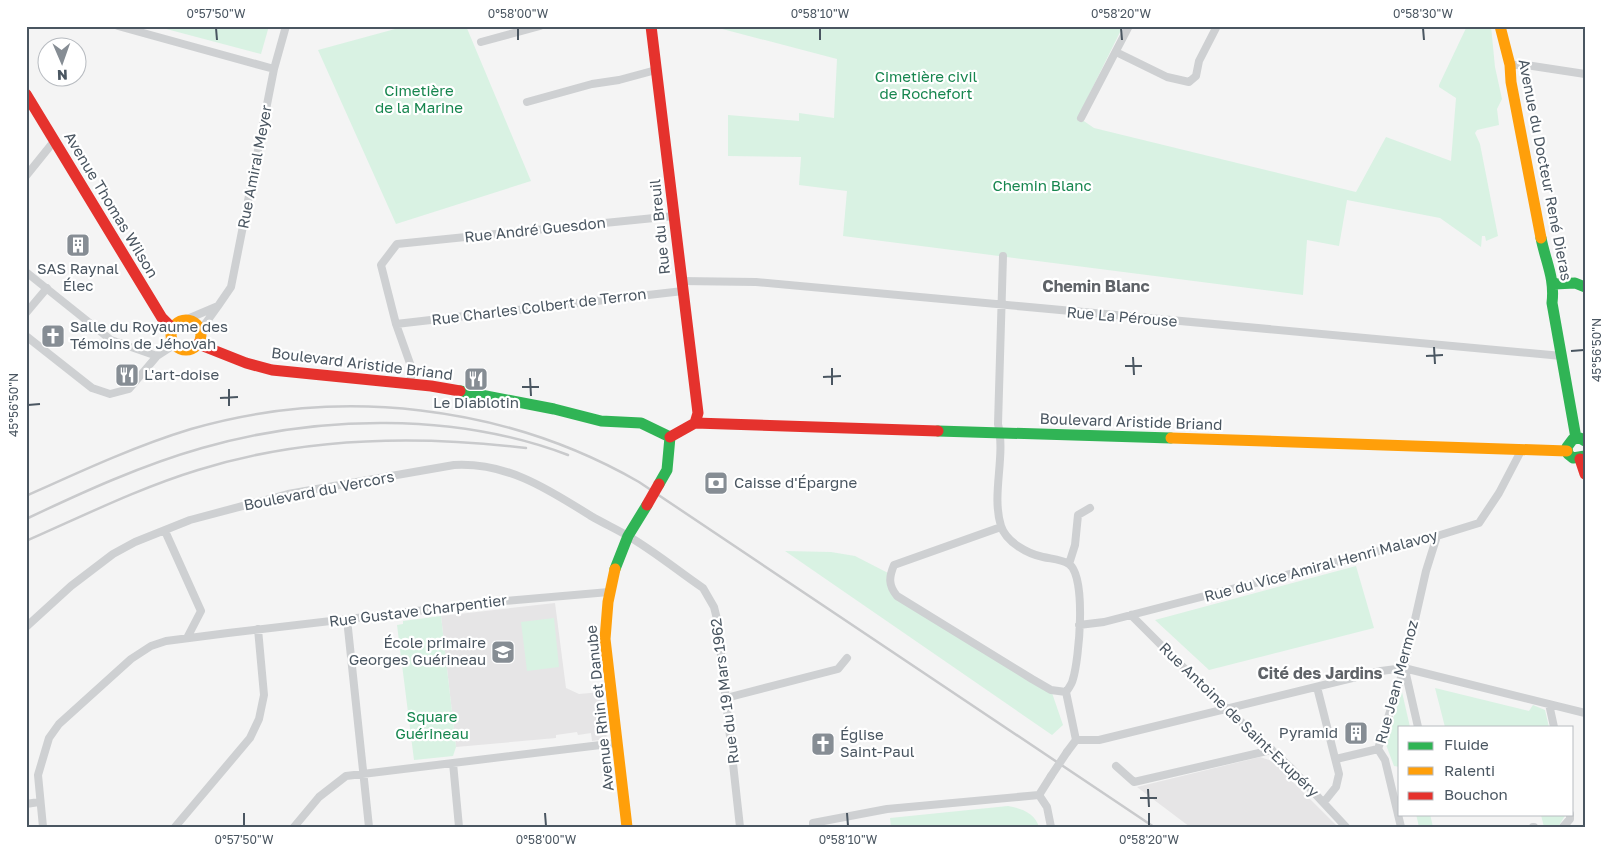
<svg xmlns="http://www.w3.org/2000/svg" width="1611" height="853" font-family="'Golos Text',sans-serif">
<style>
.education{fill:#e6e5e6}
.green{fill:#d9f2e3}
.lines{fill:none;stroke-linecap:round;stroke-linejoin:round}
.street{stroke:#ced0d2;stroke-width:8}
.fast{stroke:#30b455;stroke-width:11}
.slow{stroke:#ff9f0a;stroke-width:11}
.jam{stroke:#e5322d;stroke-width:11}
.rail{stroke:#c9cacc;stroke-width:2.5}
.street-bridge{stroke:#ced0d2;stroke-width:8}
.jam-bridge{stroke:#e5322d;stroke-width:11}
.ticks{fill:none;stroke:#4a5661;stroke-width:2}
.labels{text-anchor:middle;stroke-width:4.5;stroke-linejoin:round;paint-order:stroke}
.park-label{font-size:15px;fill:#17864f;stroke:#fff}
.street-label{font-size:15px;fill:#4a5661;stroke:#fff}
.poi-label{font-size:15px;fill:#4a5661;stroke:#fff;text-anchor:start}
.neighbourhood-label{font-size:16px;font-weight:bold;fill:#5f6368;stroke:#fff}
.neatline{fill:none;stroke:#4a5661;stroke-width:2}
.ticks-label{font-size:12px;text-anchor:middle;fill:#4a5661}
</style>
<rect width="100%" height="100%" fill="#f4f4f4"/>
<path class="education" d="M 555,603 L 566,688 L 579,694 L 601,692 L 607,739 L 592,741 L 591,733 L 578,735 L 577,732 L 556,735 L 556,738 L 456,747 L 441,616 Z
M 1260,757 L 1272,761 L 1338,827 L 1190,827 L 1137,787 Z"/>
<path class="green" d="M 155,26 L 269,26 L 261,54 Z
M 406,26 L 466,26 L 531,181 L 396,224 L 318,50 Z
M 711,26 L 1123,26 L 1078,117 L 1094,128 L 1356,192 L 1386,137 L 1451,161 L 1456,98 L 1439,87 L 1439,85 L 1467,26 L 1491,26 L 1495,67 L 1502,99 L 1497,109 L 1499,125 L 1477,130 L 1475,133 L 1480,144 L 1498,236 L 1486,241 L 1485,236 L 1482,236 L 1481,247 L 1440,218 L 1347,200 L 1339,246 L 1307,240 L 1303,295 L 843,236 L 847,191 L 799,185 L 801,157 L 728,156 L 728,115 L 799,121 L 799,113 L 834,118 L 837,59 Z
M 785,551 L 831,552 L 855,556 L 890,574 L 890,588 L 1051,690 L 1063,725 L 1052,735 Z
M 1356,566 L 1374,628 L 1209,670 L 1155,620 Z
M 441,616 L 456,747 L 453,756 L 414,760 L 397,625 L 403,624 L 403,621 Z
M 554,618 L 559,667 L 527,671 L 521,622 Z
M 1435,688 L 1529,711 L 1533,705 L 1545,710 L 1549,727 L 1445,727 Z
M 1402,692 L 1410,727 L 1400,727 L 1400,767 L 1394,766 L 1385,742 Z
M 1008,806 C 1021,808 1035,813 1039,827 L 891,827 L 890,818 Z
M 1416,814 L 1430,814 L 1433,827 L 1419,827 Z
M 1566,814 L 1558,827 L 1544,827 L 1541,815 Z"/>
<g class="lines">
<path class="street" d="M 118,26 L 274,69
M 481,42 L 540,26
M 1116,52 L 1167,77 L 1189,82 L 1196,76 L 1199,61 L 1217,26
M 1510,65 L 1526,65 L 1585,74
M 527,102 L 592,84 L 619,80 L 656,70
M 1081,118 L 1129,26
M 26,176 L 55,140
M 1003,256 L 998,424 C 1006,457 991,494 1001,526 C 1006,542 1028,554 1043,557 C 1052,559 1061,559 1069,564 C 1087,577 1079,659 1073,679 C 1072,684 1069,688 1066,692
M 26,272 L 111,340 L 157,356
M 681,281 L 756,282 L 1562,356
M 218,306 L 231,287 L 274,69 L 286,26
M 26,313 L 47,288
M 185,320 L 218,306 L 200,331
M 396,324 L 683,291
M 26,336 L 92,388 L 110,394 L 129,389 L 157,356 L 174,345
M 410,383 L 412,369 L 396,324 L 381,265 L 397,244 L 674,216
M 1001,527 L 894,565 C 889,577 888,585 897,596 L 1032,679 L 1051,690 L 1066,692
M 165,531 L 201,611 L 187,638
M 1069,564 L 1075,545 L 1078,515 L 1090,508
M 1131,615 L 1197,681 L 1291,768 L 1346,827
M 347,619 L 369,827
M 1079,625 L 1104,622 L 1437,536 L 1479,523 L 1499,493 L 1522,449
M 26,627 L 71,586 L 113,554 L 135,542 L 190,520 L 288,494 L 454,465 C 507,462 548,489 591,516 C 603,523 616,529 628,536 C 654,551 678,571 703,588 L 714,607 L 717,619 L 740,827
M 1405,670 L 1418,727
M 1317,687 L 1339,774 L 1336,787 L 1324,802
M 1066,692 L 1076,740 L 1067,752
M 726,698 L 838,669 L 847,658
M 1549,704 L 1554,727
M 1076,740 L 1099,740 L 1381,671 L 1404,668 L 1585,713
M 1336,759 L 1378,749
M 453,763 L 459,827
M 1116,766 L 1134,782 L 1272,750
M 1039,795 L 1047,807 L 1051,827
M 1039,795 L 1051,776
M 26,804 L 39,802
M 43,827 L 38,775 L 49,738 L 59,724 L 131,659 L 151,646 L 166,641 L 228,633 L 493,602 L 609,592
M 175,827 L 250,738 L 259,719 L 264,695 L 258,629
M 294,827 L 319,797 L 346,776 L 617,743
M 813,827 L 813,823 L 887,809 L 1039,795
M 1401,827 L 1385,760 L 1378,749 L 1404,668 L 1426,571 L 1437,536
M 1533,827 L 1534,827
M 1563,827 L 1570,819 L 1570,814"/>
<path class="fast" d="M 1541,238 C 1546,263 1555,278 1552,303 L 1576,438
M 1554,284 L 1575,283 L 1585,287
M 460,391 L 554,409 L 601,421 L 641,423 L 670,437
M 938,431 L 1171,438
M 1585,441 L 1580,438 L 1573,439 L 1567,447 L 1568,454 L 1573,458 L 1585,456
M 659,484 L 667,470 L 670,437
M 615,569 L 628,536 L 647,505"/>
<path class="slow" d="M 1500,26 L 1510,65 L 1511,82 L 1541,238
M171 335a15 15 0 1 1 30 0a15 15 0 1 1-30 0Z
M 1171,438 L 1567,451
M 615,569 L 608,602 L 605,639 L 627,827"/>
<path class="jam" d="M 651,26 L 698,413 L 695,423
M 26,94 L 162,318 L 172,328
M 198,344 L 246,363 L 272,370 L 431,386 L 460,391
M 670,437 L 695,423 L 938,431
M 1580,459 L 1585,474"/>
<path class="rail" d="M 26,496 C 79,472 135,446 191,429 C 340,386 505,405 639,482 L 1154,827
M 26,519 C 83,492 142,465 202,448 C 317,415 455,412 568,455
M 26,541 C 83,516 139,488 198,470 C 303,437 418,435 526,448"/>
<path class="street-bridge" d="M 1051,776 L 1067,752"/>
<path class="jam-bridge" d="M 647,505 L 659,484"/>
</g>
<path class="ticks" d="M 216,28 L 217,40M 518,28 L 518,40M 820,28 L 820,40M 1121,28 L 1122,40M 1423,28 L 1424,40M 1434,347 L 1435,364M 1571,351 L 1584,350M 1426,356 L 1443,355M 1133,357 L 1134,375M 1125,366 L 1142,366M 832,368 L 832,385M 823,377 L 841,376M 530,378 L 531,396M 522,387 L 539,387M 229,389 L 229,406M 220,398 L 238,397M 28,405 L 40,404M 1148,789 L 1149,807M 1140,798 L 1157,798M 244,813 L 244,826M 545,813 L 546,826M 847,813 L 848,826M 1149,813 L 1149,826"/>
<defs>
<g id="building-square" transform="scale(1.25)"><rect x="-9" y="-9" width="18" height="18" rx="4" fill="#868d94" stroke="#fff"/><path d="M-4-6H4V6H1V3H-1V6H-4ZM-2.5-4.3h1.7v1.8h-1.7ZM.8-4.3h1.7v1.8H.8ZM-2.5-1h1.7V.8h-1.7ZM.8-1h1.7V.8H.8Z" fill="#fff"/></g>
<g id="church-square" transform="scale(1.25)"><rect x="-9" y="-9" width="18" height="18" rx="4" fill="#868d94" stroke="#fff"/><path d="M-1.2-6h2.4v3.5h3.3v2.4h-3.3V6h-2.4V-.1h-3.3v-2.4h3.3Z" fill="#fff"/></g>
<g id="restaurant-square" transform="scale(1.25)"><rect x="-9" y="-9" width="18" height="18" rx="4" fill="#868d94" stroke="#fff"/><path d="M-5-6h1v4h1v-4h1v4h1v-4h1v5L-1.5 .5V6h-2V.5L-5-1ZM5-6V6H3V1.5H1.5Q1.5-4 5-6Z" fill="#fff"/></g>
<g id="bank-square" transform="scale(1.25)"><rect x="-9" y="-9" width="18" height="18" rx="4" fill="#868d94" stroke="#fff"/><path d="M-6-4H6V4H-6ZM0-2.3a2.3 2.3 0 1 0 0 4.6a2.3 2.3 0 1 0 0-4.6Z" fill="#fff"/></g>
<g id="school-square" transform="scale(1.25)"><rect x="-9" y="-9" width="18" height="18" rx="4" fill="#868d94" stroke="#fff"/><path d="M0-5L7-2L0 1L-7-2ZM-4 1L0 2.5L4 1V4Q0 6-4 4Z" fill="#fff"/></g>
</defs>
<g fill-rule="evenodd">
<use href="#building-square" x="78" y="245"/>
<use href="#church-square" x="53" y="336"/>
<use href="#restaurant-square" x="127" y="375"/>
<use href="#restaurant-square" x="476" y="379"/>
<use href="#bank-square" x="716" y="483"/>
<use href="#school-square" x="503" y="652"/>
<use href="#building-square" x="1356" y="733"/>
<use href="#church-square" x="823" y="744"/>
</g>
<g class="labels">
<g class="park-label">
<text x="926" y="82">Cimetière civil<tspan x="926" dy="17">de Rochefort</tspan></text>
<text x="419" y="96">Cimetière<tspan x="419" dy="17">de la Marine</tspan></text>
<text x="1042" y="191">Chemin Blanc</text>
<text x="432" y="722">Square<tspan x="432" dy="17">Guérineau</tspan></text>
</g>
<g class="street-label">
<text transform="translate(255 167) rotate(-79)" y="5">Rue Amiral Meyer</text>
<text transform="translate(1545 170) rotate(79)" y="5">Avenue du Docteur René Dieras</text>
<text transform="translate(111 205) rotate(59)" y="5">Avenue Thomas Wilson</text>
<text transform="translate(660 227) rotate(-96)" y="5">Rue du Breuil</text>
<text transform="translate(535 230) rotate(-6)" y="5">Rue André Guesdon</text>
<text transform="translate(539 307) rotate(-7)" y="5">Rue Charles Colbert de Terron</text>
<text transform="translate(1122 317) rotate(5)" y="5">Rue La Pérouse</text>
<text transform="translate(362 364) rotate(7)" y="5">Boulevard Aristide Briand</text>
<text transform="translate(1131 422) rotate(2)" y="5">Boulevard Aristide Briand</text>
<text transform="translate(319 491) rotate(-11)" y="5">Boulevard du Vercors</text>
<text transform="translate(1321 566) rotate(-15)" y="5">Rue du Vice Amiral Henri Malavoy</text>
<text transform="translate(418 611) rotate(-7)" y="5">Rue Gustave Charpentier</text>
<text transform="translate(1397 682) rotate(-75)" y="5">Rue Jean Mermoz</text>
<text transform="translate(725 691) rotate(-97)" y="5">Rue du 19 Mars 1962</text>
<text transform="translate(600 708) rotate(-96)" y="5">Avenue Rhin et Danube</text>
<text transform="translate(1239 720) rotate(44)" y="5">Rue Antoine de Saint-Exupéry</text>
</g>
<g class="poi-label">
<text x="78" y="274" text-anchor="middle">SAS Raynal<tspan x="78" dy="17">Élec</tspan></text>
<text x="70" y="332">Salle du Royaume des<tspan x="70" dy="17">Témoins de Jéhovah</tspan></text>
<text x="144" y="380">L'art-doise</text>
<text x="476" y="408" text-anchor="middle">Le Diablotin</text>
<text x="734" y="488">Caisse d'Épargne</text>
<text x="486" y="648" text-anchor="end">École primaire<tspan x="486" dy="17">Georges Guérineau</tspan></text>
<text x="1338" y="738" text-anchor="end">Pyramid</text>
<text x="840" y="740">Église<tspan x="840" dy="17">Saint-Paul</tspan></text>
</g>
<g class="neighbourhood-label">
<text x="1096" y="292">Chemin Blanc</text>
<text x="1320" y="679">Cité des Jardins</text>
</g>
</g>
<rect width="1611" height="853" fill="none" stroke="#ffffff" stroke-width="55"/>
<rect x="1398" y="726" width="175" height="90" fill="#ffffff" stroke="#b7bbc0"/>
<rect x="1408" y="742" width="25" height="8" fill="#30b455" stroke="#b7bbc0"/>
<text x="1444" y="750" font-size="15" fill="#4a5661">Fluide</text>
<rect x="1408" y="767" width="25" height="8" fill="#ff9f0a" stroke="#b7bbc0"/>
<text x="1444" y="776" font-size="15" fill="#4a5661">Ralenti</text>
<rect x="1408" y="792" width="25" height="8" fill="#e5322d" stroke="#b7bbc0"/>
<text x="1444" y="800" font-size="15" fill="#4a5661">Bouchon</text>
<g transform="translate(62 62) rotate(178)"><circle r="24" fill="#ffffff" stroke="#b7bbc0"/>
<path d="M0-4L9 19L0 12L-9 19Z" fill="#868d94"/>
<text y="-8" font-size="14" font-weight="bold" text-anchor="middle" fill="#4a5661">N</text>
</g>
<rect x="28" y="28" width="1556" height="798" class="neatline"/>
<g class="ticks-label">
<text x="216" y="18">0°57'50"W</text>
<text x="518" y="18">0°58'00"W</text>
<text x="820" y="18">0°58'10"W</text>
<text x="1121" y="18">0°58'20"W</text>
<text x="1423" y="18">0°58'30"W</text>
<text transform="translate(1597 350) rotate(-90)" y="4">45°56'50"N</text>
<text transform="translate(14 405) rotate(-90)" y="4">45°56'50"N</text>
<text x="244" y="844">0°57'50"W</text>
<text x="546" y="844">0°58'00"W</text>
<text x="848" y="844">0°58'10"W</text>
<text x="1149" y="844">0°58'20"W</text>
</g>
</svg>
